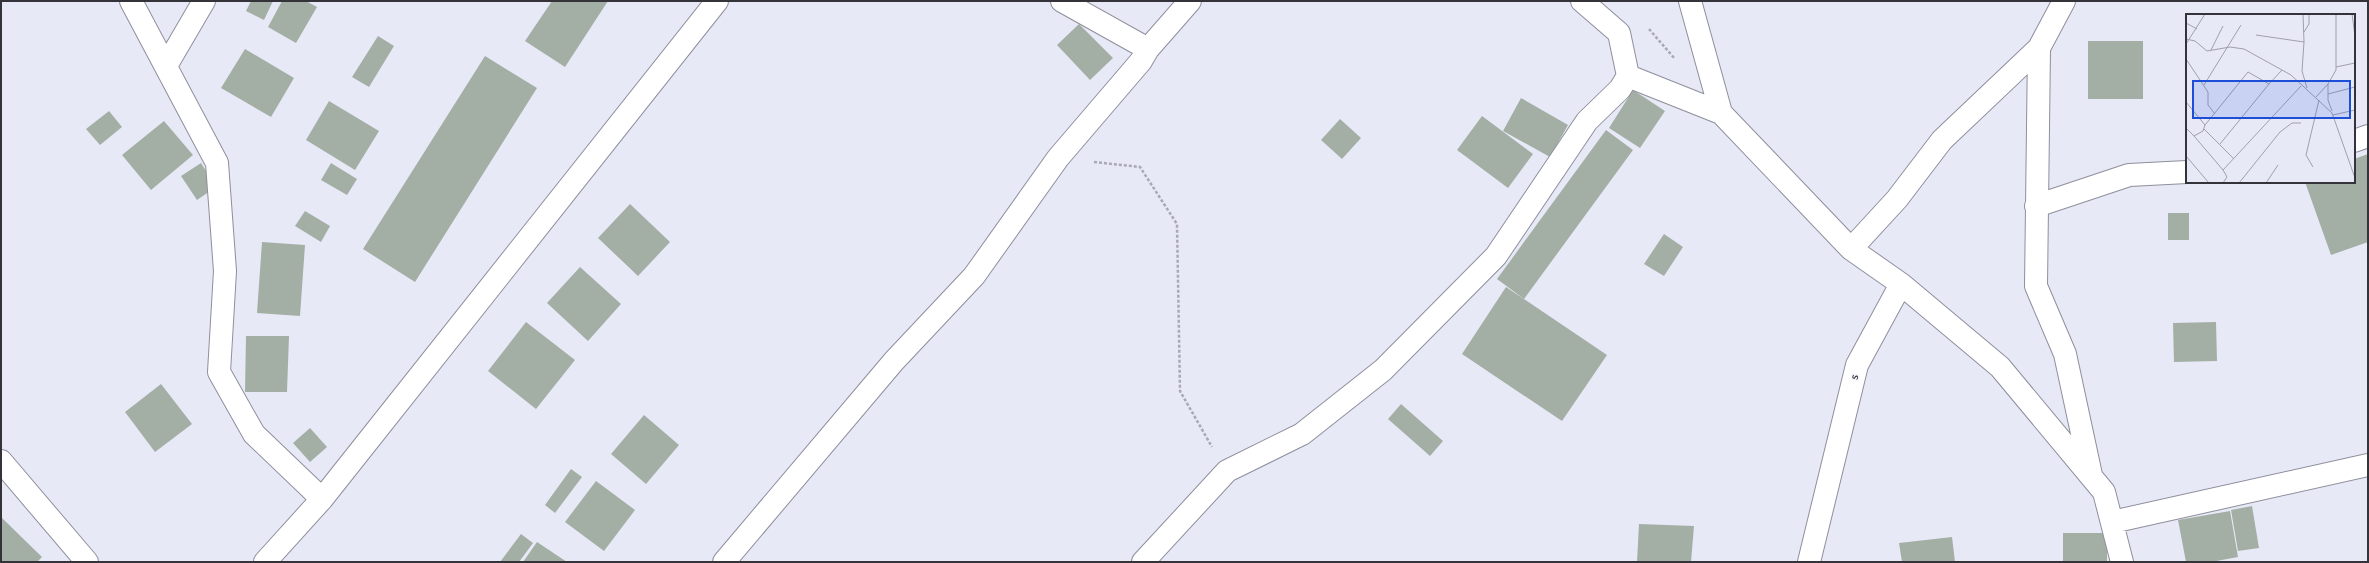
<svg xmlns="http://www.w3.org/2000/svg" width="2369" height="563" font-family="Signika,sans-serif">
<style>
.building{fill:#a3afa5}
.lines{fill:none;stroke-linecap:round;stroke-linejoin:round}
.minor-casing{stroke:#8e8f9c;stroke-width:24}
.path{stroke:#a8a9b4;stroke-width:2.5;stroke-dasharray:3 2;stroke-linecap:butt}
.minor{stroke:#fff;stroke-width:22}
.labels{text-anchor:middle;stroke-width:3.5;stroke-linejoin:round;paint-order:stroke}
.street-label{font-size:11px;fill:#333339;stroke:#f6f7fd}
.inset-road{fill:none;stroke:#a0a0ab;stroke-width:1}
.view{fill:#1d4ed8;fill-opacity:0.15;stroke:#1d4ed8;stroke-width:2}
.inset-edge{fill:none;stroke:#333339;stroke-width:2}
</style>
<rect width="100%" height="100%" fill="#e8e9f7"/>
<path class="building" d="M 251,1 L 273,1 L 264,20 L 246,11 Z
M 282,1 L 306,1 L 317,7 L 296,43 L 268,27 Z
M 552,1 L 608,1 L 565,67 L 525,41 Z
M 1079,24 L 1113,58 L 1090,80 L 1057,45 Z
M 378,36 L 394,46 L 369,87 L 352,77 Z
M 2088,41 L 2143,41 L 2143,99 L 2088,99 Z
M 245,49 L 294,78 L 271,117 L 221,88 Z
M 485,56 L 537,88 L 415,282 L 363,249 Z
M 1633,90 L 1665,111 L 1640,148 L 1609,128 Z
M 1521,98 L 1568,125 L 1550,157 L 1503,131 Z
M 329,101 L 379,131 L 355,170 L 306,140 Z
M 109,111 L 122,127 L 100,145 L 86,129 Z
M 1482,116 L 1533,154 L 1508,188 L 1457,150 Z
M 1340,119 L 1361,138 L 1342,159 L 1321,140 Z
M 164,121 L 193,155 L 151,190 L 122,155 Z
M 1606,130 L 1633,150 L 1524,299 L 1497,279 Z
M 2368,154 L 2368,242 L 2331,255 L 2305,182 L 2354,182 L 2354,159 Z
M 201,163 L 216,187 L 197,200 L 181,176 Z
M 331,163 L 357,179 L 347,195 L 321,180 Z
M 630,204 L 670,242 L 638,276 L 598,238 Z
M 305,211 L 330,226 L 321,242 L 295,226 Z
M 2168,213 L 2189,213 L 2189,240 L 2168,240 Z
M 1664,234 L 1683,247 L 1664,276 L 1644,264 Z
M 262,242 L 305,245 L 300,316 L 257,313 Z
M 580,267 L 621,304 L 588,341 L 547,303 Z
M 1506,287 L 1607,355 L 1562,421 L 1462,354 Z
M 526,322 L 575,360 L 536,409 L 488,371 Z
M 2216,322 L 2217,361 L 2174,362 L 2173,323 Z
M 246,336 L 289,336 L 287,392 L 245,392 Z
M 161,384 L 192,424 L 155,452 L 125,412 Z
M 1401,404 L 1443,441 L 1430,456 L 1388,419 Z
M 644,415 L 679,445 L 646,484 L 611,454 Z
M 310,428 L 327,447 L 310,462 L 293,443 Z
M 571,469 L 582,477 L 555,513 L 545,505 Z
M 596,481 L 635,510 L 604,551 L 565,522 Z
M 2252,506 L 2259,548 L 2238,551 L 2231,510 Z
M 2230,511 L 2238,557 L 2211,562 L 2186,562 L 2178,520 Z
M 1,517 L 42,557 L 37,562 L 1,562 Z
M 1639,524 L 1694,526 L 1691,562 L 1637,562 Z
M 2063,533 L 2107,533 L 2107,562 L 2063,562 Z
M 521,534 L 533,543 L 519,562 L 500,562 Z
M 1952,537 L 1955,562 L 1902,562 L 1899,543 Z
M 537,542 L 567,562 L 523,562 Z"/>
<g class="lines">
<g class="minor-casing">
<path id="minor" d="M 131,1 L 217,163 L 225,271 L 219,372 L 254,434 L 322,499
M 1062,1 L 1148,49 L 1190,1
M 1582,1 L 1619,33 L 1628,76 L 1721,113 L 1851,249 L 1901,284 L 2000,367 L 2104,492 L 2122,562
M 1690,1 L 1721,113
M 2039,48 L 2036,286 L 2065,354 L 2091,475
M 166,66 L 204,1
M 2354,141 L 2368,136
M 2036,206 L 2129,175 L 2187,172
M 1851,249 L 1897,199 L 1942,140 L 2039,48 L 2064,1
M 1,461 L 87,562
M 2112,522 L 2368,465
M 265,562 L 322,499 L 717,1
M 724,562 L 894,361 L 974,276 L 1058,158 L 1141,61 L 1148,49
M 1143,562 L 1227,471 L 1302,434 L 1383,370 L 1496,256 L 1587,121 L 1620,89 L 1628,76
M 1809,562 L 1857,365 L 1901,284"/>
</g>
<path class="path" d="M 1649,29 L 1675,59
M 1094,162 L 1140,167 L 1177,224 L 1180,391 L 1212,447"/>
<use href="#minor" class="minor"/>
</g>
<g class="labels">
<g class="street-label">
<text transform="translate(1854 377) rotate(-76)" y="4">s</text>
</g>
</g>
<g transform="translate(2186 14)">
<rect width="169" height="169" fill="#e8e9f7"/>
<path class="inset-road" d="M 117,0 L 118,28M 166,0 L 169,22M 0,9 L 11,15M 118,18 L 123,10 L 123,0M 70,21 L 118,28 L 116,57 L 121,74M 0,25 L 9,27 L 21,37 L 44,33 L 58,35 L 105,61 L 146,99 L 169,164M 0,30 L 19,0M 25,36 L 37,12M 0,45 L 22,78 L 22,91 L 29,100M 150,53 L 169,49M 142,70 L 142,86 L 146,97M 18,71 L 55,11M 142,80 L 169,73M 130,83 L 142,70 L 150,56 L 150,0M 0,88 L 19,111M 147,101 L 169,96M 0,114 L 8,122 L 17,117 L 19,111 L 62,58 L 83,70 L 96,56M 18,115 L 48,145M 8,122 L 37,156M 34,130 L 83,70M 0,142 L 23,169M 127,153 L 120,141 L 133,86M 37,169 L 41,163 L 37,156 L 115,72M 53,169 L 94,118 L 106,109 L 115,109M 80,169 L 92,151"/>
<path class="view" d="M 7,67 L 164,67 L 164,104 L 7,104 Z"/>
<rect width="169" height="169" class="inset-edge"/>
</g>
<rect width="2369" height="563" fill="none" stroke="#333339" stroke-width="4"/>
</svg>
